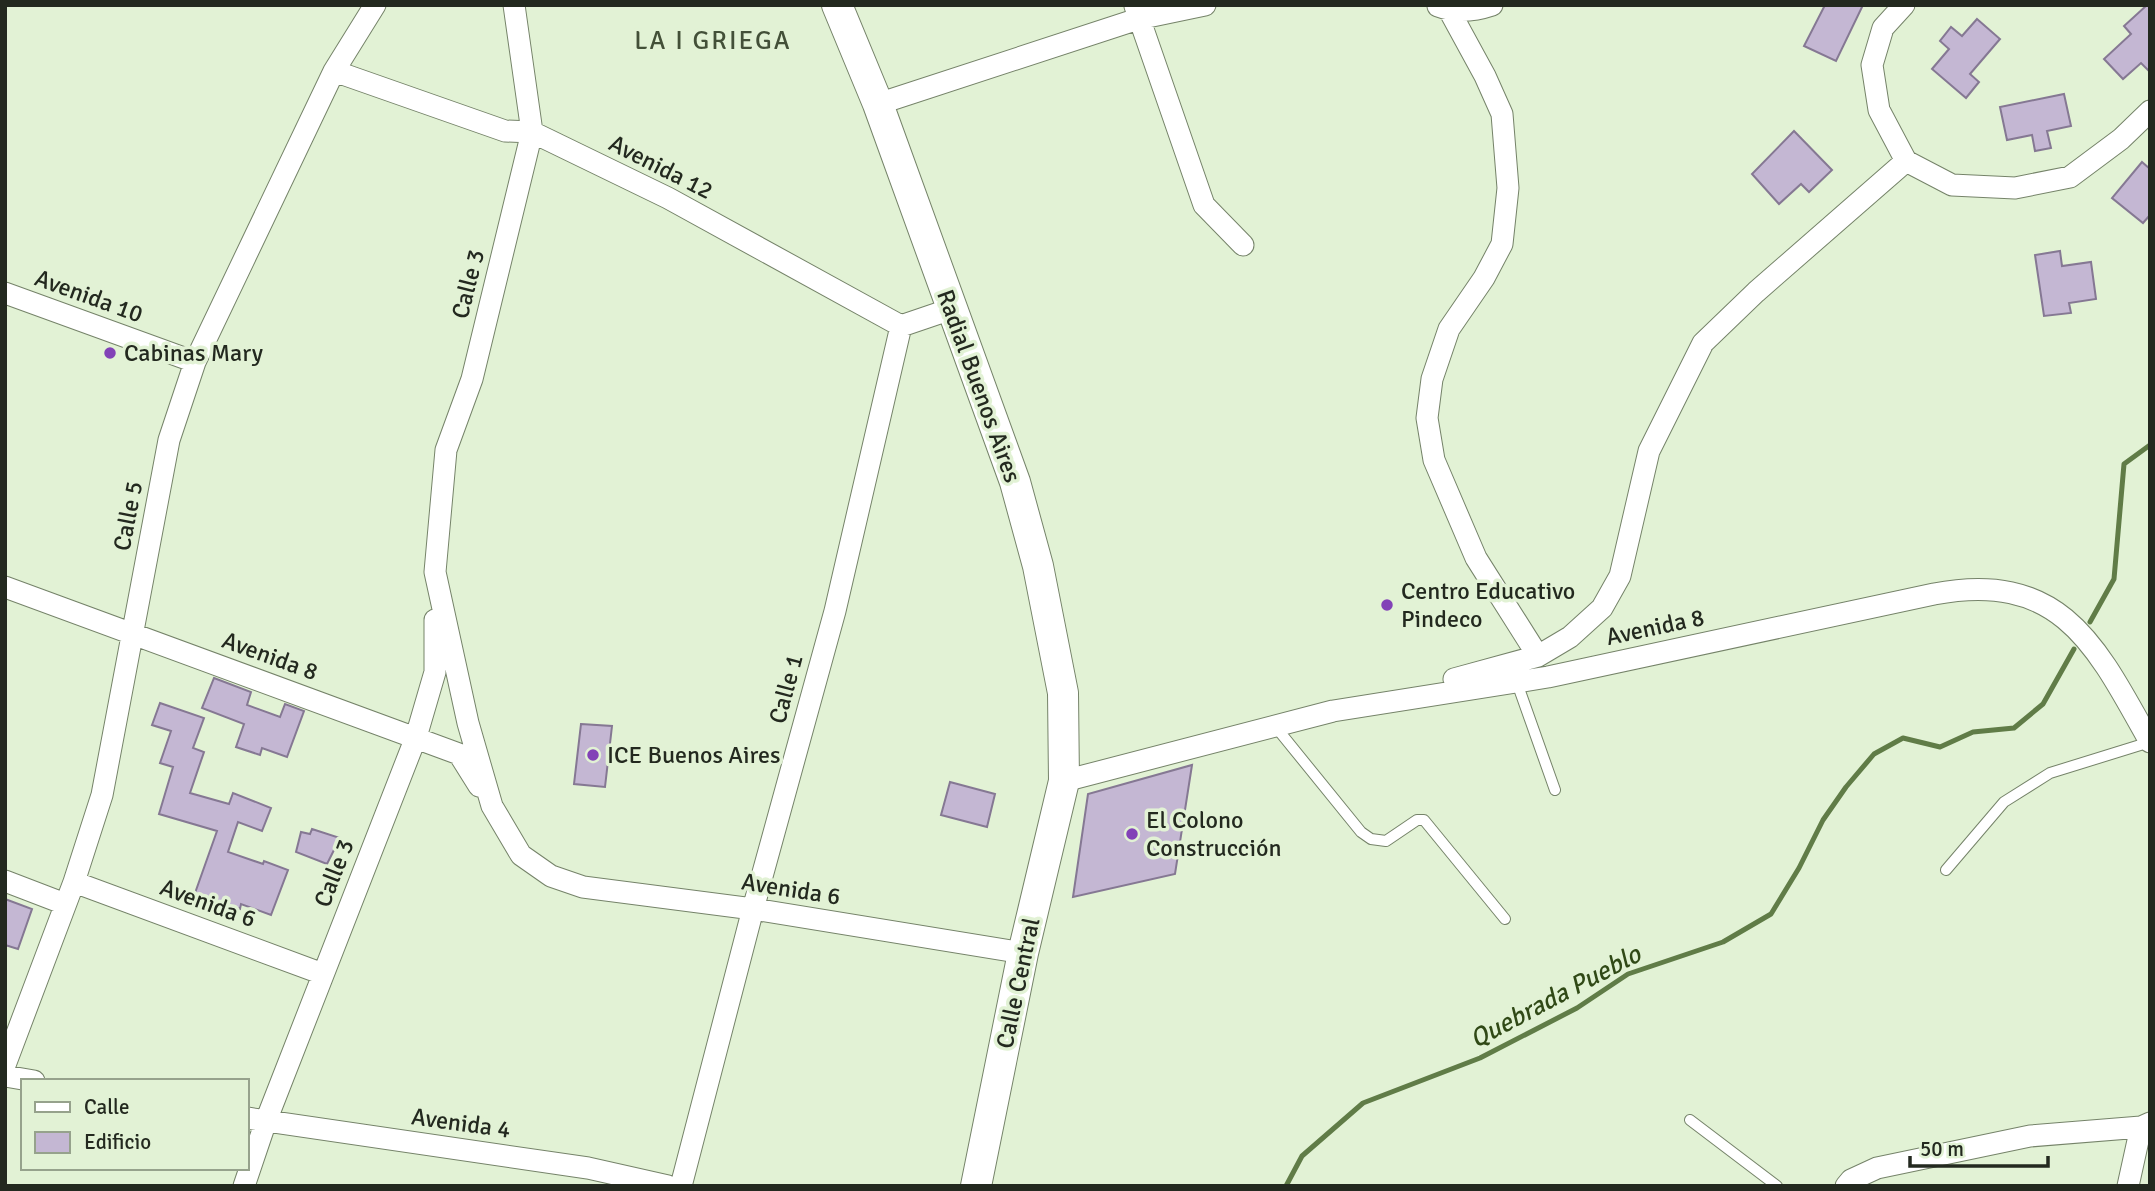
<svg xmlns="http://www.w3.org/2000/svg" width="2155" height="1191" font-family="Signika,sans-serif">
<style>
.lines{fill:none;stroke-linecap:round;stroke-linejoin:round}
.stream{stroke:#607c47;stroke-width:5}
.building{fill:#c4b7d3;stroke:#857893;stroke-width:2}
.service-casing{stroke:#758369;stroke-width:12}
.minor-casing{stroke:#758369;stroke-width:23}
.secondary-casing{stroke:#758369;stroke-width:32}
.service{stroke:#fff;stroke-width:10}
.minor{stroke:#fff;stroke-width:21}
.secondary{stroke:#fff;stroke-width:30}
.poi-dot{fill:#8242b7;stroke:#e2f2d5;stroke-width:2.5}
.labels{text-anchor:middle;stroke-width:7;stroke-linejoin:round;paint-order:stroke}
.street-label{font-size:24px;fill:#23291f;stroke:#e2f2d5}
.poi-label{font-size:24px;fill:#23291f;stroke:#e2f2d5;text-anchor:start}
.neighbourhood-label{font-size:26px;letter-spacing:2px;fill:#435038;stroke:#e2f2d5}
.water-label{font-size:26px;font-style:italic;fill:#304916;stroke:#e2f2d5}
</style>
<rect width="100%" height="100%" fill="#e2f2d5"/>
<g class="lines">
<path class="stream" d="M 2090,622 L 2114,579 L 2124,464 L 2150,445
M 1286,1186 L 1302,1156 L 1363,1103 L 1480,1058 L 1577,1008 L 1628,974 L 1723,942 L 1771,914 L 1799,868 L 1823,820 L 1846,787 L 1874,754 L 1903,738 L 1940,747 L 1973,732 L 2014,728 L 2043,704 L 2074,649"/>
</g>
<path class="building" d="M 1825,5 L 1863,5 L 1836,61 L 1804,46 Z
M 2147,5 L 2150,5 L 2150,72 L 2141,63 L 2123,79 L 2104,59 L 2131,34 L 2124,26 Z
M 1977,19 L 2000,39 L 1970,74 L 1979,82 L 1966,98 L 1932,69 L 1949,49 L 1940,41 L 1951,27 L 1962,36 Z
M 2064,94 L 2071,126 L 2047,131 L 2051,148 L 2035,151 L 2032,135 L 2007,140 L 2000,107 Z
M 1794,131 L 1832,170 L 1809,192 L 1801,184 L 1779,204 L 1752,174 Z
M 2142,162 L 2150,169 L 2150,215 L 2143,223 L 2112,198 Z
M 2060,251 L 2062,266 L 2091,262 L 2096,299 L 2069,303 L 2071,313 L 2044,316 L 2035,255 Z
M 214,678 L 251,692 L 247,705 L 280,717 L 285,704 L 304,711 L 287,757 L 262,748 L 260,755 L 236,747 L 244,724 L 202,708 Z
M 160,703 L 204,718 L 193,748 L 204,752 L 190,793 L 229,804 L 233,793 L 271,808 L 262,831 L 238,822 L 228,852 L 263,864 L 264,861 L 288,870 L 271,915 L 241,904 L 240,909 L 216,901 L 214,905 L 194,896 L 217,831 L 159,814 L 173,767 L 160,763 L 171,731 L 152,725 Z
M 581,724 L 612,726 L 605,787 L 574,784 Z
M 1192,765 L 1175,874 L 1073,897 L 1088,794 Z
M 950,782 L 995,794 L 987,827 L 941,815 Z
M 312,829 L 340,838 L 327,864 L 296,852 L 301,832 L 310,834 Z
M 5,899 L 32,909 L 18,949 L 5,945 Z"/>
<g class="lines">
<g class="service-casing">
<path id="service" d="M 1516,680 L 1555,790
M 1275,726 L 1361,832 L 1371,839 L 1386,841 L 1417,820 L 1424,820 L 1505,919
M 1946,870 L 2004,802 L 2050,773 L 2150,742
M 1690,1120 L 1777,1186"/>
</g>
<g class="minor-casing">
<path id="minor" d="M 514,5 L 532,132 L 472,379 L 446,450 L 435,572 L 468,723 L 492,806 L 521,855 L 551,876 L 583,887 L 753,909 L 1023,953
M 1904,5 L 1883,28 L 1872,65 L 1879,110 L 1906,161 L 1952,185 L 2015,188 L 2070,177 L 2121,139 L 2150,111
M 1135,6 L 1204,205 L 1243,245
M 1438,6 C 1456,13 1474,11 1492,5
M 1449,10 L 1485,76 L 1502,114 L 1508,188 L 1502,244 L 1484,278 L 1449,329 L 1432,379 L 1427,418 L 1434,460 L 1476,558 L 1538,656
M 334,71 L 505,131 L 532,132 L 668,198 L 901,326 L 951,309
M 878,104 L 1138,19 L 1205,5
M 5,293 L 195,362
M 5,587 L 459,754 L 479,786
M 1454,679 L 1538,656 L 1570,637 L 1602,608 L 1620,576 L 1649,451 L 1703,343 L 1756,292 L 1906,161
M 1064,781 L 1333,711 L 1548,677 L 1934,594 C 2061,570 2096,645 2150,742
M 5,881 L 65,904
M 74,882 L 323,974
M 5,1065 L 74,882 L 102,795 L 169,440 L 195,362 L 334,71 L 375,5
M 5,1076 L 34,1081
M 247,1118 L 588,1168 L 668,1186
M 244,1186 L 266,1121 L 416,737 L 435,672 L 435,620
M 681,1186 L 753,909 L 835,611 L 901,326
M 1846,1186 L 1851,1180 L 1877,1168 L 2030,1136 L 2141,1127 L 2150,1123
M 2128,1186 L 2141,1127"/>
</g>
<g class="secondary-casing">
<path id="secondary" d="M 837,5 L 878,104 L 1015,482 L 1038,566 L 1063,693 L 1064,781 L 1023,953 L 976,1186"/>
</g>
<use href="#service" class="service"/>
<use href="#minor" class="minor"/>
<use href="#secondary" class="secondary"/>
</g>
<g class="poi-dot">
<circle cx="110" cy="353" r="7"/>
<circle cx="1387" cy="605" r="7"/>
<circle cx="593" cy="755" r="7"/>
<circle cx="1132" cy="834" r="7"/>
</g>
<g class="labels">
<g class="street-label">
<text transform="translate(661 167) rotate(27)" y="8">Avenida 12</text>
<text transform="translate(468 284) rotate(-76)" y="8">Calle 3</text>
<text transform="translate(89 296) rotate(20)" y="8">Avenida 10</text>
<text transform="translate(979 386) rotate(70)" y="8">Radial Buenos Aires</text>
<text transform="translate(128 516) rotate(-79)" y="8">Calle 5</text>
<text transform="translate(1655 627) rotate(-12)" y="8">Avenida 8</text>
<text transform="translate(270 656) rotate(20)" y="8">Avenida 8</text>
<text transform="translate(786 689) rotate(-75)" y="8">Calle 1</text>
<text transform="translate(334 873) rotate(-69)" y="8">Calle 3</text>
<text transform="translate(791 889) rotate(9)" y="8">Avenida 6</text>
<text transform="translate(208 903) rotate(20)" y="8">Avenida 6</text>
<text transform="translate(1018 983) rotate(-78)" y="8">Calle Central</text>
<text transform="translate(461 1123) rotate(8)" y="8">Avenida 4</text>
</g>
<g class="poi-label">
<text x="124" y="361">Cabinas Mary</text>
<text x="1401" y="599">Centro Educativo<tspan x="1401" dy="28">Pindeco</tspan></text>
<text x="607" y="763">ICE Buenos Aires</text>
<text x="1146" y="828">El Colono<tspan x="1146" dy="28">Construcción</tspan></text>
</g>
<g class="neighbourhood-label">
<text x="713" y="49">LA I GRIEGA</text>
</g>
<g class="water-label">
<text transform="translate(1555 996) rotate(-28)" y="9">Quebrada Pueblo</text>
</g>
</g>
<rect width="2155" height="1191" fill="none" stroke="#23291f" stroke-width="14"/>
<rect x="21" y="1079" width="228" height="91" fill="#e2f2d5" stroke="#96a28c" stroke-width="2"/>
<rect x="35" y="1102" width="35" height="10" fill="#ffffff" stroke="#96a28c" stroke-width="2"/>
<text x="84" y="1114" font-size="21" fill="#23291f">Calle</text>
<rect x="35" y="1132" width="35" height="21" fill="#c4b7d3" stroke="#96a28c" stroke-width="2"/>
<text x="84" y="1149" font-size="21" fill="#23291f">Edificio</text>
<path d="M1910 1156v10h138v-10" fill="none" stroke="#23291f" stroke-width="3.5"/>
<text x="1920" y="1156" font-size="21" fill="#23291f" stroke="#e2f2d5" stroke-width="5" paint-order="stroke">50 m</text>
</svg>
